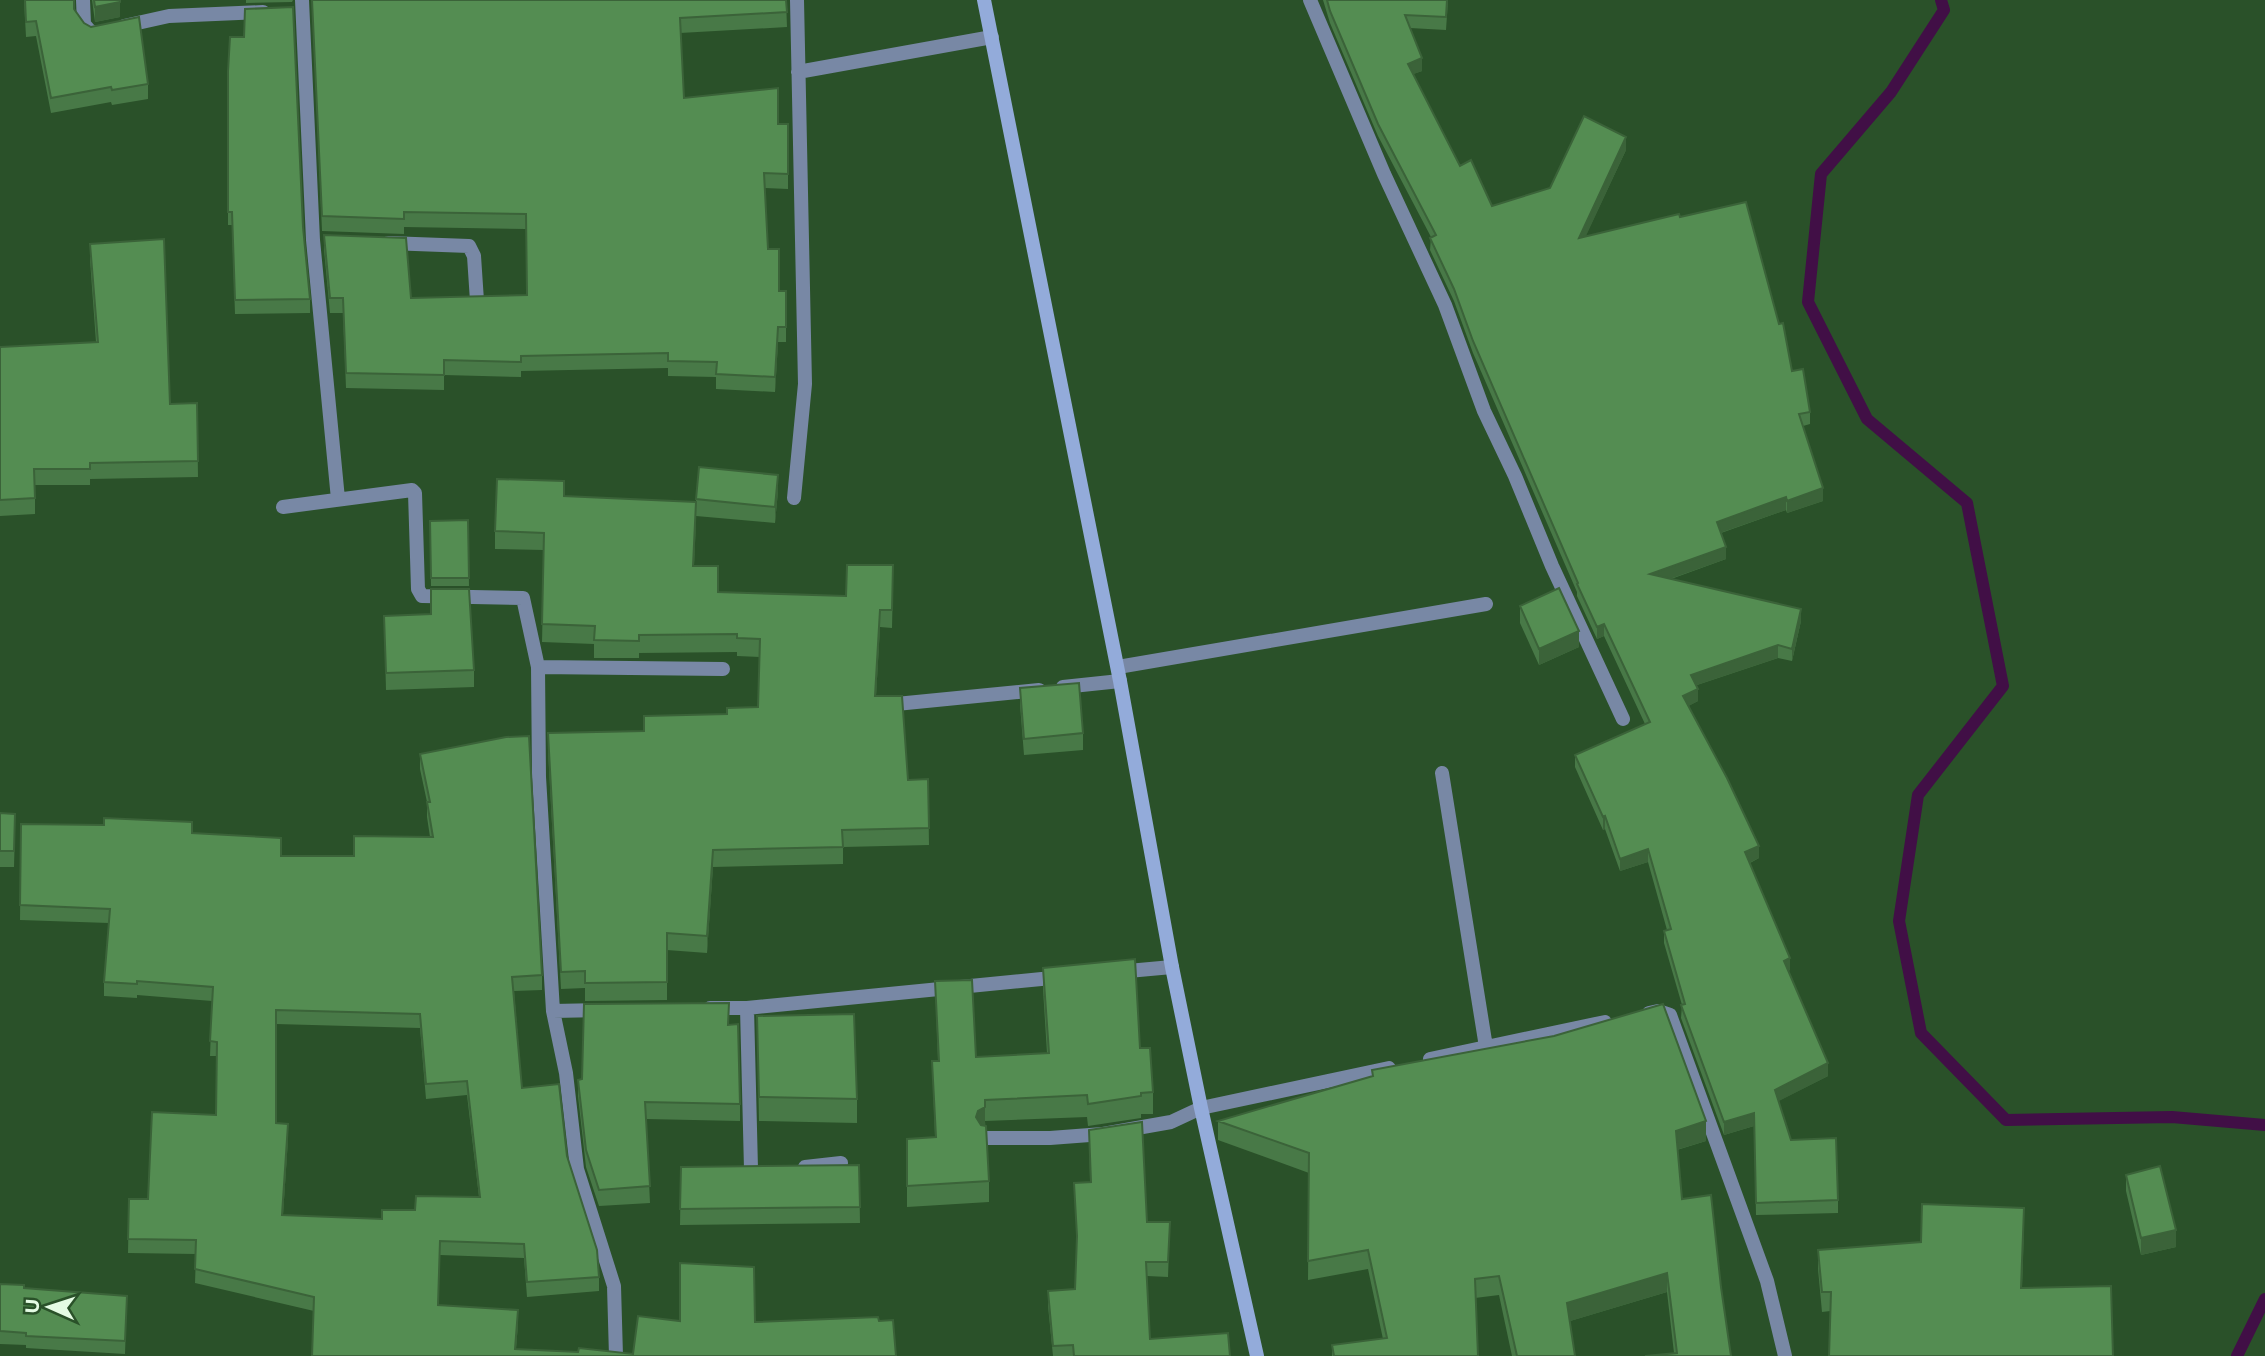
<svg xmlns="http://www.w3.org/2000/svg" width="2265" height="1356" font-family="Montserrat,sans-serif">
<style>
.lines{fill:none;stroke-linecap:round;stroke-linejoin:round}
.stream{stroke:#410f46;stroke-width:12}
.street{stroke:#7888a5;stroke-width:14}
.secondary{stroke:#93abda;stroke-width:14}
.wall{fill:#487947;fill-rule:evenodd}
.shaded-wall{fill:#3b6339}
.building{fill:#548d52;stroke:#3b6339;stroke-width:2;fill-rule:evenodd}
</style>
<rect width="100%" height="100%" fill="#2a5129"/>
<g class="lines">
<path class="stream" d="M 1941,0 L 1944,10 L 1891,92 L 1821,174 L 1808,302 L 1867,419 L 1967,503 L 2003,686 L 1918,795 L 1899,921 L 1921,1033 L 2006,1120 L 2172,1117 L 2265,1125
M 2237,1356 L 2265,1299"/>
<path class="street" d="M 83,0 L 84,24 L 91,32 L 97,32
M 302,0 L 313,240 L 338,499
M 1310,0 L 1384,174 L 1445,305 L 1484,411 L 1515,476 L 1552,566 L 1623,719
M 124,26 L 169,16 L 263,12
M 798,72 L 992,37
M 388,243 L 469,246 L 474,256 L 477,301
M 794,498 L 805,384 L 797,0
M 283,507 L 412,490 L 415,493 L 418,589 L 422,596 L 523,598 L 538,667 L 539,777 L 553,1011 L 602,1010
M 538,667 L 723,669
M 1118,667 L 1486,604
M 1063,687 L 1120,681
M 886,705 L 1039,690
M 1442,773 L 1486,1047
M 1117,972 L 1172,967
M 710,1008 L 747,1008 L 1062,977
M 747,1008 L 751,1169 L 755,1174 L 764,1172
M 553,1011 L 566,1073 L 577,1169 L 614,1286 L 616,1356
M 1649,1013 L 1658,1011 L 1670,1015 L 1767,1281 L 1785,1356
M 1430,1059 L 1605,1022
M 986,1138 L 1050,1138 L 1103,1134 L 1171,1122 L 1201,1108 L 1389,1068
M 805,1167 L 841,1163"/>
<path class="secondary" d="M 984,0 L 1120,681 L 1172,967 L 1201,1108 L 1257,1356"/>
</g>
<path class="wall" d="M 24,0 L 74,0 L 74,9 L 84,23 L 148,84 L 148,99 L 112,105 L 111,102 L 51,113 L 36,36 L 26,37 Z
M 92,0 L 120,0 L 120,17 L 95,22 Z
M 246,0 L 293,0 L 292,2 L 246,3 Z
M 312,0 L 786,0 L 787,27 L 680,33 L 684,98 L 778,124 L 788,124 L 788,189 L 765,188 L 768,249 L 779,291 L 786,291 L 786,342 L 778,342 L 775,392 L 716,389 L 716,377 L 668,376 L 668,368 L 521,371 L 521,377 L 444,375 L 444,390 L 346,388 L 343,313 L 330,313 L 324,250 L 324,235 L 411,298 L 527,295 L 526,229 L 404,227 L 404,234 L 322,231 Z
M 1323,0 L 1448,0 L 1446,30 L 1410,28 L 1422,71 L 1413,74 L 1460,166 L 1492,206 L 1550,188 L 1626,150 L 1585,237 L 1680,217 L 1779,324 L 1792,371 L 1810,412 L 1810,424 L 1803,426 L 1823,501 L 1787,513 L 1786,510 L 1721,533 L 1726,559 L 1671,579 L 1801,621 L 1792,661 L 1778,658 L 1697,685 L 1698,701 L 1688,706 L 1759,858 L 1750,863 L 1790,970 L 1788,971 L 1828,1076 L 1778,1101 L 1791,1140 L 1838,1200 L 1838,1213 L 1756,1215 L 1754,1126 L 1724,1135 L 1681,1018 L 1682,1005 L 1664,943 L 1664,931 L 1667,930 L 1648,862 L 1620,871 L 1605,829 L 1603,830 L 1575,767 L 1575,755 L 1645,724 L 1604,636 L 1597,639 L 1577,596 L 1577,592 L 1473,353 L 1454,301 L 1430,250 L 1431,237 L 1378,136 L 1330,23 Z
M 228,71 L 303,227 L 310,299 L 310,313 L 235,314 L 232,225 L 228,225 Z
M 90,244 L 170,404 L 197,403 L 198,477 L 90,479 L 90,485 L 35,485 L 35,514 L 0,516 L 0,347 L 96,342 L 90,260 Z
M 778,491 L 775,523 L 696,516 L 696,499 Z
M 564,497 L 696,520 L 694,566 L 718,592 L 846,596 L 893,582 L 892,628 L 880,627 L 876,696 L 908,780 L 928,779 L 929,845 L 843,847 L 843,864 L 713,867 L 707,953 L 667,950 L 667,1000 L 585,1001 L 585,988 L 561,989 L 548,750 L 548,733 L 644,731 L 758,707 L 760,657 L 737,656 L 737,652 L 639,653 L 639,658 L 594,658 L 594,644 L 542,642 L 544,550 L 495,549 L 495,531 Z
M 468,520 L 469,586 L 431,586 L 430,521 Z
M 1520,606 L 1579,647 L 1539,665 L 1520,623 Z
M 384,616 L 474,670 L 474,687 L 386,690 Z
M 1020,688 L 1083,733 L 1083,750 L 1024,755 L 1020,705 Z
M 420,754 L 542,975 L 542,990 L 514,991 L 522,1088 L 567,1156 L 599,1277 L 599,1291 L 527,1297 L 524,1258 L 440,1255 L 438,1305 L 518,1324 L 516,1349 L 578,1352 L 633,1354 L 680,1321 L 755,1322 L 879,1321 L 896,1356 L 312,1356 L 314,1311 L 195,1283 L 196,1254 L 128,1253 L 129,1199 L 148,1199 L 216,1115 L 217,1056 L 210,1056 L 212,1001 L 137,995 L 137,998 L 104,996 L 104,982 L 109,923 L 20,920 L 21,824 L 104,825 L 192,833 L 281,856 L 354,856 L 430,837 L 427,817 L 427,802 L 420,769 ZM 276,1024 L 420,1028 L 426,1099 L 467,1095 L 479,1197 L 382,1219 L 283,1215 L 288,1139 L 276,1123 Z
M 0,813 L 15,830 L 14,867 L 0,867 Z
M 1043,968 L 1140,1048 L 1153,1092 L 1153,1114 L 1141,1114 L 1141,1118 L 1088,1126 L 1087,1117 L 985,1121 L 989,1181 L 989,1202 L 907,1207 L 907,1139 L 935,1137 L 932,1061 L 938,1061 L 935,981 L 976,1057 L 1047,1053 L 1043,989 Z
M 757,1016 L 857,1099 L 857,1123 L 759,1121 Z
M 729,1025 L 740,1104 L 740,1121 L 646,1119 L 650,1203 L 599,1206 L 586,1167 L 578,1096 L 578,1080 Z
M 1372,1070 L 1706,1141 L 1677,1150 L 1682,1199 L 1721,1287 L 1731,1356 L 1674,1353 L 1667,1292 L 1570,1321 L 1575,1356 L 1512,1356 L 1499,1295 L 1475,1298 L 1478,1356 L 1332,1356 L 1332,1345 L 1383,1339 L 1368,1269 L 1308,1280 L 1309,1173 L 1218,1140 L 1218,1121 L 1372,1076 Z
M 1089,1130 L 1147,1222 L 1170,1222 L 1168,1277 L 1147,1276 L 1150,1339 L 1230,1356 L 1053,1356 L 1048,1306 L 1048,1291 L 1075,1289 L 1077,1244 L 1074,1183 L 1090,1182 Z
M 859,1165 L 860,1223 L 680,1225 L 681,1167 Z
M 2126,1175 L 2176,1247 L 2141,1255 L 2126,1191 Z
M 2024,1227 L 2022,1288 L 1822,1312 L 1818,1269 L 1818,1250 L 1921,1242 Z
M 0,1284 L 24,1288 L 127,1296 L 125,1354 L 26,1348 L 26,1345 L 0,1344 Z"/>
<path class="shaded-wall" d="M 120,2 L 120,17 L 95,22 L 95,7 Z
M 1422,58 L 1422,71 L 1408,76 L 1408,64 Z
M 1626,137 L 1626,150 L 1579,251 L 1579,238 Z
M 778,327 L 778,342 L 775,392 L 775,377 Z
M 778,475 L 778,491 L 775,523 L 775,507 Z
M 1823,488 L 1823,501 L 1787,513 L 1787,501 Z
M 1786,497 L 1786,510 L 1717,534 L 1717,522 Z
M 696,502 L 696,520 L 693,584 L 693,566 Z
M 1726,547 L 1726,559 L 1650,586 L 1650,574 Z
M 1801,609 L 1801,621 L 1792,661 L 1792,649 Z
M 880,610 L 880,627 L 875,713 L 875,696 Z
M 1604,624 L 1604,636 L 1597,639 L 1597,627 Z
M 1579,631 L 1579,647 L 1539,665 L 1539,649 Z
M 1778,645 L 1778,658 L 1691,687 L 1691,675 Z
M 1698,689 L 1698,701 L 1683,709 L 1683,696 Z
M 1605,816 L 1605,829 L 1603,830 L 1603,817 Z
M 1759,846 L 1759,858 L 1745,865 L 1745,852 Z
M 1648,849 L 1648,862 L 1620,871 L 1620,859 Z
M 713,850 L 713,867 L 707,953 L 707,936 Z
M 1790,958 L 1790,970 L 1784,973 L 1784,961 Z
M 1828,1063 L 1828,1076 L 1775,1103 L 1775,1090 Z
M 985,1107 L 985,1129 L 978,1133 L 976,1117 L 978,1111 Z
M 1754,1113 L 1754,1126 L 1724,1135 L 1724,1122 Z
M 1706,1121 L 1706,1141 L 1676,1150 L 1676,1131 Z
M 288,1124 L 288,1139 L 282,1229 L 282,1215 Z
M 2176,1230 L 2176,1247 L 2141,1255 L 2141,1238 Z
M 1667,1273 L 1667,1292 L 1567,1322 L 1567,1303 Z
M 518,1310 L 518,1324 L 515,1356 Z"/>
<path class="building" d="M 25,0 L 74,0 L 74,9 L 84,23 L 91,27 L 139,17 L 148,84 L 112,90 L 111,87 L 51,98 L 36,21 L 26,22 Z
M 94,0 L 120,0 L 120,2 L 95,7 Z
M 312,0 L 786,0 L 787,12 L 680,18 L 684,98 L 778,88 L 778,124 L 788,124 L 788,174 L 764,173 L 768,249 L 779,249 L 779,291 L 786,291 L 786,327 L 778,327 L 775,377 L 716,374 L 717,362 L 668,361 L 668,353 L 521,356 L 521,362 L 444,360 L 444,375 L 346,373 L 343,298 L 330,298 L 324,235 L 406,238 L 411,298 L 527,295 L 526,214 L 404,212 L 404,219 L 322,216 Z
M 1327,0 L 1447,0 L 1446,17 L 1405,15 L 1422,58 L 1408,64 L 1460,166 L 1471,160 L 1492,206 L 1550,188 L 1584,116 L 1626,137 L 1579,238 L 1679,214 L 1680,217 L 1746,202 L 1779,324 L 1783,323 L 1792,371 L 1803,369 L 1810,412 L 1799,414 L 1823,488 L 1787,501 L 1786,497 L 1717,522 L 1726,547 L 1650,574 L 1801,609 L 1792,649 L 1778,645 L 1691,675 L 1698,689 L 1683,696 L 1727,778 L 1759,846 L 1745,852 L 1790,958 L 1784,961 L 1828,1063 L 1775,1090 L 1791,1140 L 1836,1138 L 1838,1200 L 1756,1203 L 1754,1113 L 1724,1122 L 1681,1005 L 1685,1004 L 1664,931 L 1671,929 L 1648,849 L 1620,859 L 1605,816 L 1603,817 L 1575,755 L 1650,722 L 1604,624 L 1597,627 L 1577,584 L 1578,583 L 1473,341 L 1454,289 L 1430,238 L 1436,235 L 1378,124 L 1330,11 Z
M 293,7 L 303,227 L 310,299 L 235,300 L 232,212 L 228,212 L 228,71 L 230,37 L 244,37 L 245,9 Z
M 164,239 L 170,404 L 197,403 L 198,461 L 90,463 L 90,469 L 34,469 L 35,498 L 0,500 L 0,347 L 98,342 L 90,244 Z
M 699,467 L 778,475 L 775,507 L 696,499 Z
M 497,479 L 564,481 L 564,496 L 696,502 L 693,566 L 718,566 L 718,592 L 846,596 L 847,565 L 893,565 L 892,610 L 880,610 L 875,696 L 902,696 L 908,780 L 928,779 L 929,828 L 842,830 L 843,847 L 713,850 L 707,936 L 667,933 L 667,982 L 585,983 L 585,971 L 561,972 L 548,733 L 644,731 L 644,716 L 727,714 L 727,708 L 758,707 L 760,639 L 737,638 L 737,634 L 639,635 L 639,641 L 594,640 L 595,626 L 542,624 L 544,533 L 495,531 Z
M 468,520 L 469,578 L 431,578 L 430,521 Z
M 1559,588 L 1579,631 L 1539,649 L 1520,606 Z
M 431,589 L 469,589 L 474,670 L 386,673 L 384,616 L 431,614 Z
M 1079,683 L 1083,733 L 1024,739 L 1020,688 Z
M 529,736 L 542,975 L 512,977 L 522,1088 L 559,1084 L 567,1156 L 597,1250 L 599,1277 L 527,1282 L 524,1244 L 440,1241 L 438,1305 L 518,1310 L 515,1349 L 578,1352 L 579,1348 L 633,1354 L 638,1316 L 680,1321 L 680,1263 L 754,1267 L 755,1322 L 878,1317 L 879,1321 L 893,1320 L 896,1356 L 312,1356 L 314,1297 L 195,1269 L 196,1240 L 128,1239 L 129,1199 L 148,1199 L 152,1112 L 216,1115 L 217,1042 L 210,1041 L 213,987 L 137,981 L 137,984 L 104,982 L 110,909 L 20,905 L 21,824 L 104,825 L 104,818 L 192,822 L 192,833 L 281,838 L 281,856 L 354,856 L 354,836 L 433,837 L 427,802 L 430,802 L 420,754 L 506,737 ZM 276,1010 L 420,1014 L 426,1084 L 467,1081 L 480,1197 L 416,1196 L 415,1210 L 382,1210 L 382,1219 L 282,1215 L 288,1124 L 276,1123 Z
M 0,813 L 15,814 L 14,851 L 0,851 Z
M 1135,959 L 1140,1048 L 1150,1048 L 1153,1092 L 1141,1093 L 1141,1096 L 1088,1104 L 1087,1095 L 985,1100 L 985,1107 L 978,1111 L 976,1117 L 981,1125 L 986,1126 L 989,1181 L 907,1186 L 907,1139 L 936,1137 L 932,1061 L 939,1061 L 935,981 L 972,980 L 976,1057 L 1049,1053 L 1043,968 Z
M 729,1003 L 728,1025 L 738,1024 L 740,1104 L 645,1102 L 650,1186 L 599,1190 L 586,1150 L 578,1080 L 582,1079 L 584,1004 Z
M 1663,1004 L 1706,1121 L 1676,1131 L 1682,1199 L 1711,1195 L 1721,1287 L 1731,1356 L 1645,1356 L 1677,1353 L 1667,1273 L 1567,1303 L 1575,1356 L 1517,1356 L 1499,1276 L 1475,1279 L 1478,1356 L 1334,1356 L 1332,1345 L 1387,1338 L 1368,1250 L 1308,1261 L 1309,1153 L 1218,1121 L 1373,1076 L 1372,1070 L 1554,1036 Z
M 854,1014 L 857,1099 L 759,1097 L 757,1016 Z
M 1142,1122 L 1147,1222 L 1170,1222 L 1168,1262 L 1146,1262 L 1150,1339 L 1228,1333 L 1230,1356 L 1074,1356 L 1073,1345 L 1053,1346 L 1048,1291 L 1075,1289 L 1077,1236 L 1074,1183 L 1091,1182 L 1089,1130 Z
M 859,1165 L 860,1207 L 680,1209 L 681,1167 Z
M 2160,1166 L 2176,1230 L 2141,1238 L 2126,1175 Z
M 1922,1204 L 2024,1208 L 2021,1288 L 2111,1286 L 2113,1356 L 1829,1356 L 1831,1292 L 1822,1292 L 1818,1250 L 1921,1242 Z
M 0,1284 L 24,1285 L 24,1288 L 127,1296 L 125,1341 L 26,1336 L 26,1333 L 0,1331 Z"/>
<g transform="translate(49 1307) rotate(273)" stroke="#2a5129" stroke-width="5" paint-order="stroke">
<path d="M0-5L12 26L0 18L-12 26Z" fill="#e5fce4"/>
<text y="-10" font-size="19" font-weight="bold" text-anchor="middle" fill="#e5fce4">U</text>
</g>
</svg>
